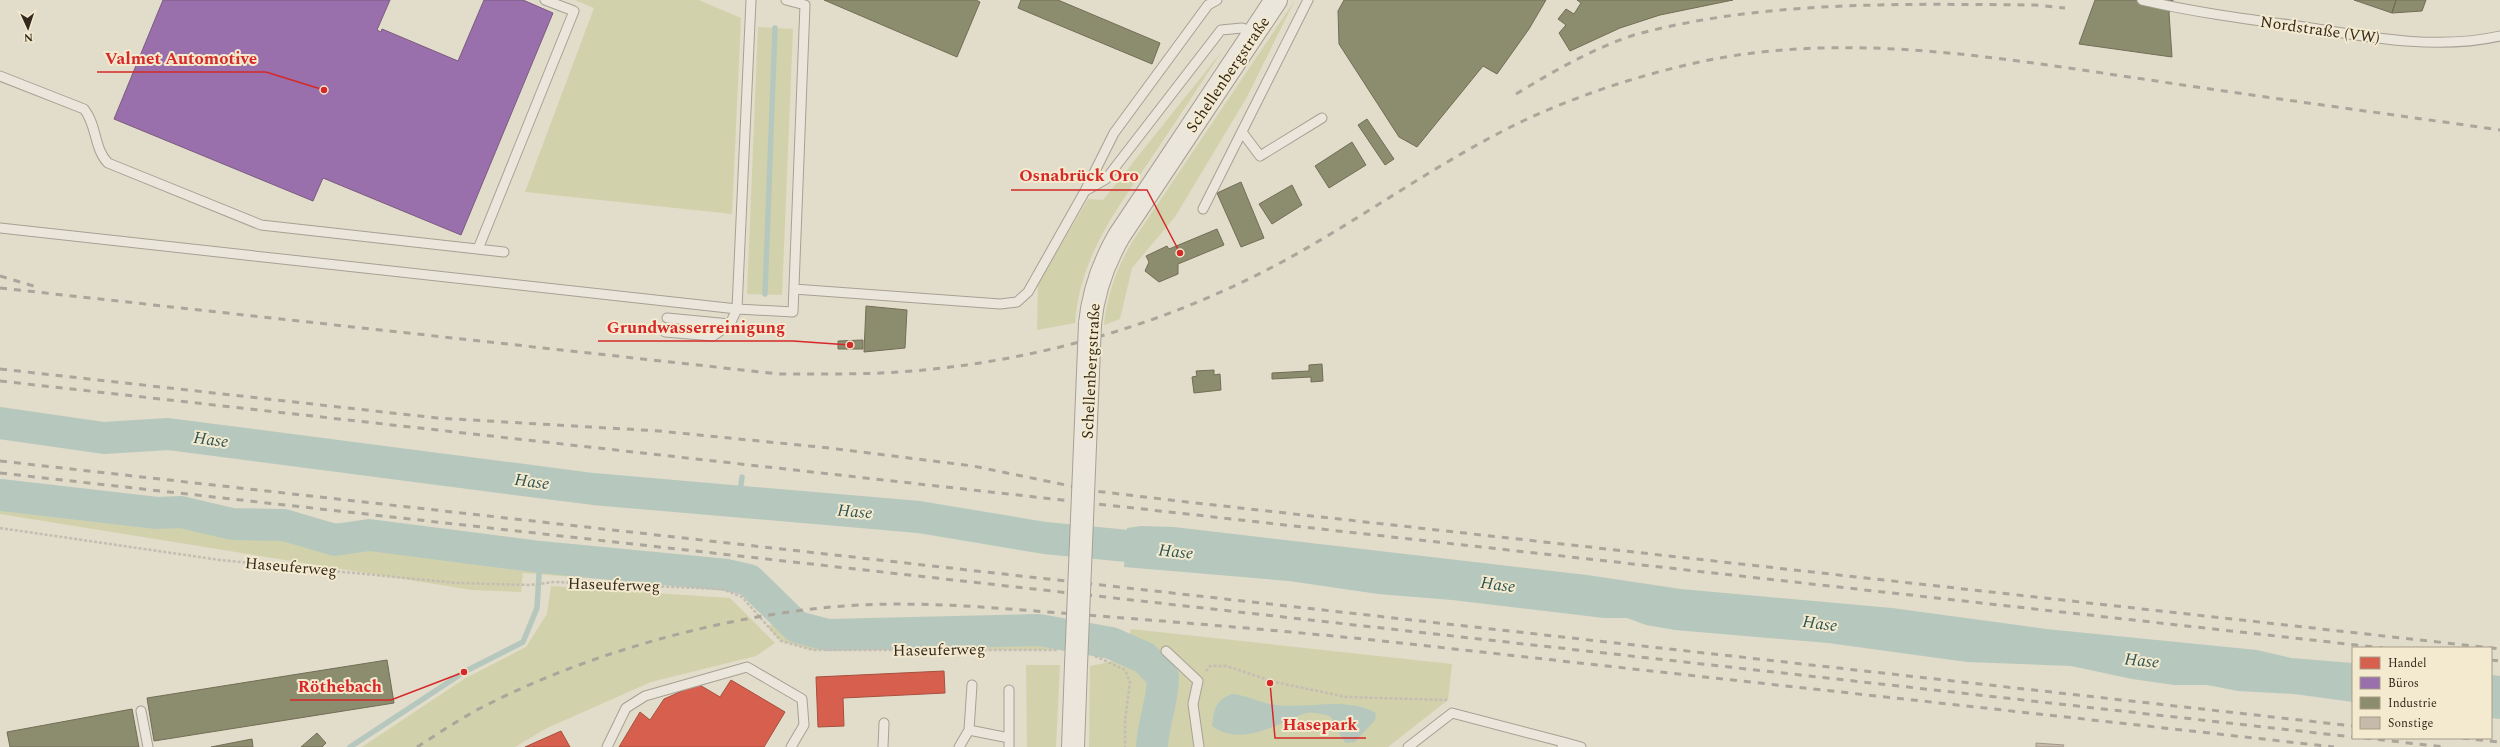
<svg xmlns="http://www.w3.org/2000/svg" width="2500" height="747" font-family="Spectral,serif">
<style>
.green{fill:#d1d2ac}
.water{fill:#b6c8bd}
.shops{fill:#d6604d;stroke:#a6503f}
.offices{fill:#9970ab;stroke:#7b5b80}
.industry{fill:#8c8c6e;stroke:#726e56}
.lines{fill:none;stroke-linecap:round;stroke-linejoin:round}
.stream{stroke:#b6c8bd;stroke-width:5.5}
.river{stroke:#b6c8bd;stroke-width:32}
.building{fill:#c6baab;stroke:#a2978a}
.service-casing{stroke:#a7a094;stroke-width:11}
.tertiary-casing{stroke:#a7a094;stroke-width:24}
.path{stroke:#c3bdb3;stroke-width:2.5;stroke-dasharray:3 2;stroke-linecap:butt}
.service{stroke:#eae6dc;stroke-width:9}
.tertiary{stroke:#eae6dc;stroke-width:22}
.rail{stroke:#aaa69c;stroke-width:3;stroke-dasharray:7 7;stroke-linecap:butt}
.tertiary-bridge-casing{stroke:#a7a094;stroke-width:24;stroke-linecap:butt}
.tertiary-bridge{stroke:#eae6dc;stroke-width:22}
.labels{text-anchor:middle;stroke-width:4;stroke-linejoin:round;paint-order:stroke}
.street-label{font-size:16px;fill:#35291d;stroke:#f4eacf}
.water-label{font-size:17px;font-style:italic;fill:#2c5453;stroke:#f4eacf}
.leader{fill:none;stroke:#d62828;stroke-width:1.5}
.callout-dot{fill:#d62828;stroke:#f4eacf;stroke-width:1.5}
.callout-label{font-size:17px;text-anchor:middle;font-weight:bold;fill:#d62828;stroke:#f4eacf;stroke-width:4;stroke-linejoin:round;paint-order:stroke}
</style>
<rect width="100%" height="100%" fill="#e2dcca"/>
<path class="green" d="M 575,0 L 699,0 L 741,18 L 732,214 L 525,192 L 594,8 Z
M 1295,0 L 1247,97 L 1175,217 L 1132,268 L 1120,319 L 1104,325 C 1107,294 1117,268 1132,242 Z
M 758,27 L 793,29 L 782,295 L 747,294 Z
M 1222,51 C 1198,88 1174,124 1150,160 C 1114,213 1080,258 1075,323 L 1037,330 L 1038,284 L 1088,199 L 1103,200 Z
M 0,482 L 552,550 L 758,567 L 767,592 L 523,573 L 521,592 L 472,590 L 0,514 Z
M 551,586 L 730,598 L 775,643 L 756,656 L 651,682 L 547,728 L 515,747 L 362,747 L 464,679 L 526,647 L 547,614 Z
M 791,621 L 797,627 L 828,635 L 1039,630 L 1061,633 L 1061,650 L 813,650 L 781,641 L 767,626 Z
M 1131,629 L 1452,664 L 1448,700 L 1388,747 L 1089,747 L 1090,666 L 1124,659 Z
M 1026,665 L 1060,665 L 1056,747 L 1027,747 Z"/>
<path class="water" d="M 1141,526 L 1174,527 L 1587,575 L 1681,589 L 1892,608 L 2046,629 L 2257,650 L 2291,658 L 2353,663 L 2353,702 L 2294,694 L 2238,691 L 2207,685 L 2174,685 L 2132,679 L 2071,666 L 1967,662 L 1828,643 L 1675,630 L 1646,625 L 1627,618 L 1604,618 L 1452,600 L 1378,594 L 1289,581 L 1124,567 L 1127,528 Z
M 2491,675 L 2500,676 L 2500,719 L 2491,718 Z
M 1232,694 C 1247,695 1260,703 1276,705 C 1308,709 1346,696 1376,713 L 1375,720 L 1355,742 L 1346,743 C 1338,735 1337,726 1330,716 C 1322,714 1311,711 1303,714 C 1275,725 1240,747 1212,726 C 1214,710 1215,700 1232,694 Z"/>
<path class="shops" d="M 944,671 L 945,693 L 843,698 L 844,726 L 818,727 L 816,677 Z
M 731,680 L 785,712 L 764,747 L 619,747 L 640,712 L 650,720 L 664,699 L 698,684 L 720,697 Z
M 561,731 L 570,747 L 525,747 Z"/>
<path class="offices" d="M 163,0 L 390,0 L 377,30 L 381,32 L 382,29 L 458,61 L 484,0 L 523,0 L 553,13 L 461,235 L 323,178 L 313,201 L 114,119 Z"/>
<path class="industry" d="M 824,0 L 976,0 L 980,2 L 957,57 Z
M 1021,0 L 1058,0 L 1160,43 L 1152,64 L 1018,8 Z
M 1344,0 L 1546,0 L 1529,29 L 1497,74 L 1483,66 L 1417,147 L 1399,137 L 1339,44 L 1338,11 Z
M 1577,0 L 1733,0 L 1660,15 L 1620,28 L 1570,51 L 1559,33 L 1566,25 L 1558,19 L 1566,9 L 1574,14 L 1581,3 Z
M 2095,0 L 2173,0 L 2169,13 L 2172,57 L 2079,44 Z
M 2354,0 L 2396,0 L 2392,13 Z
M 2396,0 L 2426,0 L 2422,11 L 2392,13 Z
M 1367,119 L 1394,159 L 1385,165 L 1358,125 Z
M 1352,142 L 1366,165 L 1329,188 L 1315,166 Z
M 1241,182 L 1264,238 L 1241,247 L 1217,193 Z
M 1292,185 L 1302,205 L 1272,224 L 1259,204 Z
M 1217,229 L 1224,245 L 1178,264 L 1178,274 L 1159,282 L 1145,271 L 1149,262 L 1146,256 L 1167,246 L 1169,249 Z
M 866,306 L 907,310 L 905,348 L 864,352 Z
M 863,340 L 863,349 L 838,349 L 838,341 Z
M 1322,364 L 1323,381 L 1311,382 L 1311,377 L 1272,379 L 1272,373 L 1309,371 L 1309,365 Z
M 1214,370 L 1214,375 L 1220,374 L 1221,390 L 1194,393 L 1192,377 L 1197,376 L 1196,371 Z
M 387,660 L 394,703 L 154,741 L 147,698 Z
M 132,709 L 139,747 L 10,747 L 7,732 Z
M 317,733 L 326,743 L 322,747 L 301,747 Z
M 252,739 L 253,747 L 211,747 Z"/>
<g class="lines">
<path class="stream" d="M 765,294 L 775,28
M 739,501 L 742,477
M 350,747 L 464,672 L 523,642 L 537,608 L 540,557"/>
<path class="river" d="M 0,423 L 104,438 L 168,434 L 593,489 L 919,517 L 1045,538 L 1169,550
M 0,495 L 157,513 L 181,512 L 232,524 L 284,525 L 335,540 L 369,535 L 540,557 L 727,575 L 749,580 L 797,627 L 828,635 L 1039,630 L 1111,643 L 1145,658 L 1163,677 C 1163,701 1153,723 1152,747"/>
</g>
<path class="building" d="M 2036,743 L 2064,745 L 2063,747 L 2036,747 Z"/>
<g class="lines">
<g class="service-casing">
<path id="service" d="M 751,0 L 737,309 L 793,312 L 805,5 L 786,0
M 2142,0 C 2193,12 2245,19 2298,26 C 2363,36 2434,51 2500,36
M 0,76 L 84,109 C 97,125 94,149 108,163 L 261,225 L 504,252
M 1242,132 L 1260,156 L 1322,118
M 1085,191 L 1106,179 L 1221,30 L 1242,28 L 1254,32
M 1203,209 L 1308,0
M 0,228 L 737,309 L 730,324 L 713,336 L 665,332
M 478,249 L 574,11 L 545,0
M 794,289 L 1000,304 L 1017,302 L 1028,292 L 1085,191 L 1114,133 L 1208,5 L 1217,0
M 667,318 L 730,324
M 1166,651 L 1198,681 L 1193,704 L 1199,747
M 1009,690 L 1009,747
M 141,711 L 148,747
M 969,730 L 1009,738
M 1563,742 L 1581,747
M 607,747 L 626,708 L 645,696 L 747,667 L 802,699 L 804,725 L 791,747
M 883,747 L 884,723
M 959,747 L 969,730 L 972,685
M 1408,747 L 1452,713 L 1563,742 L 1562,747"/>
</g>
<g class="tertiary-casing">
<path id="tertiary" d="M 1090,324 C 1093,291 1103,264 1119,236 L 1276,0
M 1073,747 L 1076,665"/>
</g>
<path class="path" d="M 0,528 L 220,560 L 457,583 L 530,585 L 554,582 L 722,589 L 742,597 L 781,641 L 813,650 L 1057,650
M 1095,656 L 1125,670 L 1130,682 L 1125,720 L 1125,747
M 1206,671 L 1210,666 L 1226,666 L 1275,682 L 1346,697 L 1447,700"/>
<use href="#service" class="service"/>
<use href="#tertiary" class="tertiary"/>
<path class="rail" d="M 1516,94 C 1554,71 1592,49 1634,35 C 1763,0 1902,4 2035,5 L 2065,8
M 0,276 L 40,288
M 0,288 L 779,374 C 830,374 882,375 933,369 C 1058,356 1181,318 1291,257 C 1370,213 1443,159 1525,120 C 1581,94 1643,74 1704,61 C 1850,31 1998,58 2143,79 C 2262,97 2381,113 2500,130
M 0,369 L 437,418 L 659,431 L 829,448 L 973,466 L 1095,491 L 1187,502 L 2500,649
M 0,381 L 2383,648
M 0,461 L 2353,726
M 0,473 L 2353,737
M 2491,660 L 2500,661
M 2364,738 L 2445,747
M 2462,738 L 2500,742
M 417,747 C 436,735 455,722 475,711 C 575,658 700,622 812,609 C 903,598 994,608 1086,615 C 1200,624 1314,633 1428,646 C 1730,680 2032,713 2334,747"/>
<g class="tertiary-bridge-casing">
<path id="tertiary-bridge" d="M 1076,665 L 1090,324"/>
</g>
<use href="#tertiary-bridge" class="tertiary-bridge"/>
</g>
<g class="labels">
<g class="street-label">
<text transform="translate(2320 29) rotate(8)" y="6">Nordstraße (VW)</text>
<text transform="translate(1227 74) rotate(-56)" y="6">Schellenbergstraße</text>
<text transform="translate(1090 371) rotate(-87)" y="6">Schellenbergstraße</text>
<text transform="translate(291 566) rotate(5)" y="6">Haseuferweg</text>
<text transform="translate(614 584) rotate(2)" y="6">Haseuferweg</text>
<text transform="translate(939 649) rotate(-1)" y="6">Haseuferweg</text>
</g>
<g class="water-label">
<text transform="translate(211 439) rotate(7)" y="6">Hase</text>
<text transform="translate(532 481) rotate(7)" y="6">Hase</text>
<text transform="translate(855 511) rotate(5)" y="6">Hase</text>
<text transform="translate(1176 551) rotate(6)" y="6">Hase</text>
<text transform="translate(1498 584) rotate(7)" y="6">Hase</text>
<text transform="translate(1820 623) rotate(7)" y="6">Hase</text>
<text transform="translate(2142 660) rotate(6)" y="6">Hase</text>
</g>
</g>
<path class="leader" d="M324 90L266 72H97M1180 253L1147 190H1011M850 345L793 341H598M464 672L391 700H290M1270 683L1275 738H1366"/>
<g class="callout-dot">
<circle cx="324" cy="90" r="4"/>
<circle cx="1180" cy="253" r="4"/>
<circle cx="850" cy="345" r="4"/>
<circle cx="464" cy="672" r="4"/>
<circle cx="1270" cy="683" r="4"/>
</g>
<g class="callout-label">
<text x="181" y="64">Valmet Automotive</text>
<text x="1079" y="181">Osnabrück Oro</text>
<text x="696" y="333">Grundwasserreinigung</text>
<text x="340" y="692">Röthebach</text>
<text x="1320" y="730">Hasepark</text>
</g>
<rect x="2352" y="647" width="140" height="92" fill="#f4eacf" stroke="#a89d88"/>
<rect x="2360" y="657" width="20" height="12" fill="#d6604d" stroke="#a89d88"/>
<text x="2388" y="667" font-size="12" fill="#35291d">Handel</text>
<rect x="2360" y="677" width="20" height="12" fill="#9970ab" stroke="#a89d88"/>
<text x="2388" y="687" font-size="12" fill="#35291d">Büros</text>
<rect x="2360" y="697" width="20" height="12" fill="#8c8c6e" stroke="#a89d88"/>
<text x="2388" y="707" font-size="12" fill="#35291d">Industrie</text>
<rect x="2360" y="717" width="20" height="12" fill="#c6baab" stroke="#a89d88"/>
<text x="2388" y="727" font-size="12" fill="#35291d">Sonstige</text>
<g transform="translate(28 28) rotate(177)" stroke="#f4eacf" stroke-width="3" paint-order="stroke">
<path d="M0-3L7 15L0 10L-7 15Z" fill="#35291d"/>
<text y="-6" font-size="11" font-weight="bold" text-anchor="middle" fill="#35291d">N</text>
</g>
</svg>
